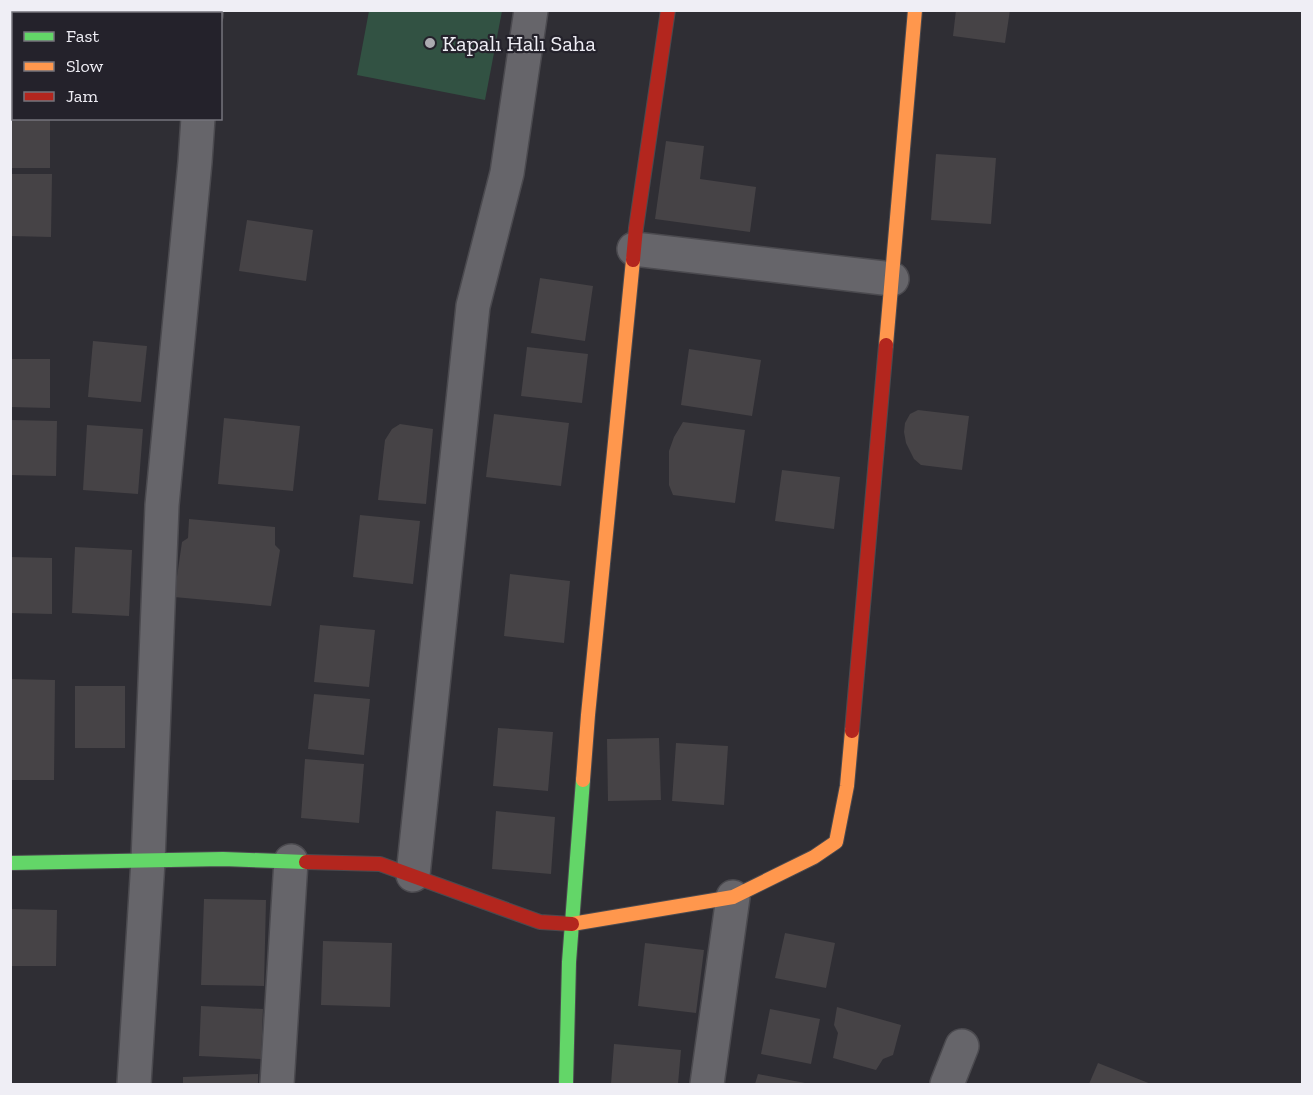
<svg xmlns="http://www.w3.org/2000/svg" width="1313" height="1095" font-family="'Zilla Slab',serif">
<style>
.green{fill:#325243}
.building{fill:#464346}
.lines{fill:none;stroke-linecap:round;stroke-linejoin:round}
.street-casing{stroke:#4b4a4f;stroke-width:36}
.fast-casing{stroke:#4b4a4f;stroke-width:16}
.slow-casing{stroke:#4b4a4f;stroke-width:16}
.jam-casing{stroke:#4b4a4f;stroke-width:16}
.street{stroke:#66656a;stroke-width:33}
.fast{stroke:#63d668;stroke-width:14}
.slow{stroke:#ff974d;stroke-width:14}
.jam{stroke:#b3261e;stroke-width:14}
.poi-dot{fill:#acabb1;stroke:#24222b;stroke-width:2}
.labels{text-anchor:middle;stroke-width:4.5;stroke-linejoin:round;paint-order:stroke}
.poi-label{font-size:22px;fill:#efeef5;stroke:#24222b;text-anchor:start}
</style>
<rect width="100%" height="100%" fill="#2f2e34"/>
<path class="green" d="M 369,11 L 502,11 L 485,100 L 357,75 Z"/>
<path class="building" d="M 10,10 L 54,10 L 55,14 L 14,14 L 14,38 L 10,39 Z
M 956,10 L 1010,10 L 1005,43 L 953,36 Z
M 10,48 L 14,48 L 14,102 L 10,102 Z
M 10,114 L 14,114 L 14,118 L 50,118 L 50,168 L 10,168 Z
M 666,141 L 704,146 L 700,179 L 756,187 L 750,232 L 655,219 Z
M 936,154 L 996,158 L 991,224 L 931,220 Z
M 10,174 L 52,174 L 51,237 L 10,236 Z
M 247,220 L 313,230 L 306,281 L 239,271 Z
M 540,278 L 593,286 L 585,341 L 531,333 Z
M 93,341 L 147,346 L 141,402 L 88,397 Z
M 527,347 L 588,354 L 582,403 L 521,396 Z
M 689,349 L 761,360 L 752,416 L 681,405 Z
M 10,359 L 50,359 L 50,408 L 10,407 Z
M 918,410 L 969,416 L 962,470 L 921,465 L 914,459 L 906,443 L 904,432 L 905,423 L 910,414 Z
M 494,414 L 569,423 L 561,486 L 486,477 Z
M 224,418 L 300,426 L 293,491 L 218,484 Z
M 10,420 L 57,421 L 56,476 L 10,475 Z
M 683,422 L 745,430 L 735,503 L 673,495 L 669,485 L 669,451 L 674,437 Z
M 400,424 L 433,429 L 426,504 L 378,500 L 385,440 L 392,429 Z
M 87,425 L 143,429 L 138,494 L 83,490 Z
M 782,470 L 840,477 L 834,529 L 775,521 Z
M 360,515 L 420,521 L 413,584 L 353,577 Z
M 189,519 L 275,527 L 275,545 L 280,550 L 271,606 L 174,597 L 182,542 L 188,538 Z
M 75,547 L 132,550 L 129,616 L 72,613 Z
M 10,557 L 52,558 L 52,614 L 10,613 Z
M 510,574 L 570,581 L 564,643 L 504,636 Z
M 320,625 L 375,630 L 369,687 L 314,682 Z
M 10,679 L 55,680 L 54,780 L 10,780 Z
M 75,686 L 125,686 L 125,748 L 75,748 Z
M 314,694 L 370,699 L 364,755 L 308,749 Z
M 498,728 L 553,732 L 548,791 L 493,786 Z
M 659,738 L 661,800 L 608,801 L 607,739 Z
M 676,743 L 728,746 L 724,805 L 672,801 Z
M 305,759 L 364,764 L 359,823 L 301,818 Z
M 496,811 L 555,817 L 551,874 L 492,869 Z
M 204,899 L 266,900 L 264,986 L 201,985 Z
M 10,909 L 57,910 L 56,966 L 10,966 Z
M 785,933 L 835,943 L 826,988 L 775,978 Z
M 323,941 L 392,943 L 390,1007 L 321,1005 Z
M 645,943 L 704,950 L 696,1013 L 638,1006 Z
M 201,1006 L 263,1009 L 261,1059 L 199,1056 Z
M 837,1007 L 901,1025 L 893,1055 L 883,1059 L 876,1070 L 833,1058 L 838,1033 L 834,1025 Z
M 770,1009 L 820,1019 L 811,1064 L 761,1054 Z
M 614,1044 L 681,1050 L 678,1084 L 611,1084 Z
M 1098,1063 L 1151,1084 L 1089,1084 Z
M 258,1074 L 258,1084 L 183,1084 L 183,1077 Z
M 758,1074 L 805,1083 L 804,1084 L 755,1084 Z"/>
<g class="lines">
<g class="street-casing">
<path id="street" d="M 206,14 L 206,10
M 634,249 L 892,279
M 413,875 L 473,306 L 507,173 L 531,10
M 134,1084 L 148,861 L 162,505 L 195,162 L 198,118
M 277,1084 L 291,861
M 707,1084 L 733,897
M 947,1084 L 962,1046"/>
</g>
<g class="fast-casing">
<path id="fast" d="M 10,863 L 223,859 L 306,862
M 566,1084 L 569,962 L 583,780"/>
</g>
<g class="slow-casing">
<path id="slow" d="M 886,345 L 915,10
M 583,780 L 588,715 L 633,260
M 572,924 L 733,897 L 814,857 L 836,842 L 847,786 L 852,731"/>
</g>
<g class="jam-casing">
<path id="jam" d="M 633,260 L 636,228 L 668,10
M 852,731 L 886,345
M 306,862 L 380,864 L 540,922 L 572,924"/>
</g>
<use href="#street" class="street"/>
<use href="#fast" class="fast"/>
<use href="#slow" class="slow"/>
<use href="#jam" class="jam"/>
</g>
<circle class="poi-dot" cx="430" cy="43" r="6"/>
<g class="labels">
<g class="poi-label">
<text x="442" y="51">Kapalı Halı Saha</text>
</g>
</g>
<rect width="1313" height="1095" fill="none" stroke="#efeef5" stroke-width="24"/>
<rect x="12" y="12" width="210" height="108" fill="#24222b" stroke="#75747c" stroke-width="1.5"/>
<rect x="24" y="32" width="30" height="9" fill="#63d668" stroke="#75747c" stroke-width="1.5"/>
<text x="66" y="42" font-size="18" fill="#efeef5">Fast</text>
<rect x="24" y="62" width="30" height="9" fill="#ff974d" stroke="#75747c" stroke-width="1.5"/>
<text x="66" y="72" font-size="18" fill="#efeef5">Slow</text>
<rect x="24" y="92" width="30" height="9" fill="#b3261e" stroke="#75747c" stroke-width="1.5"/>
<text x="66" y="102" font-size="18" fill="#efeef5">Jam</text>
</svg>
